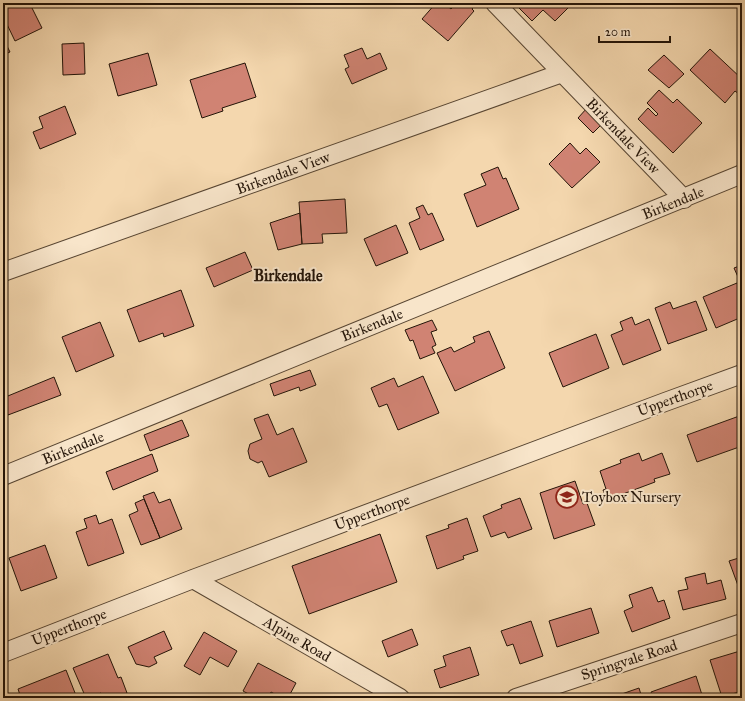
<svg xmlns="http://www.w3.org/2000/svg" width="745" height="701" font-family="'IM FELL Great Primer',serif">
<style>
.building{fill:#d08373;stroke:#231408}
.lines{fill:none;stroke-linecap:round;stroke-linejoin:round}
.minor-casing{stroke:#574532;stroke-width:20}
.minor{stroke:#f8e5ca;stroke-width:18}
.labels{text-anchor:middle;stroke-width:4;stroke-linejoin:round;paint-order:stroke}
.street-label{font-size:15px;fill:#231408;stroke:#f8e5ca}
.poi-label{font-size:15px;fill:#231408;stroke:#f8e5ca;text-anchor:start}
.neighbourhood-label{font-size:16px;font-weight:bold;fill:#231408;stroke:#f8e5ca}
</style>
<rect width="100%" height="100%" fill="#f4d7ae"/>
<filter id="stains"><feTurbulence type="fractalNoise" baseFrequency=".005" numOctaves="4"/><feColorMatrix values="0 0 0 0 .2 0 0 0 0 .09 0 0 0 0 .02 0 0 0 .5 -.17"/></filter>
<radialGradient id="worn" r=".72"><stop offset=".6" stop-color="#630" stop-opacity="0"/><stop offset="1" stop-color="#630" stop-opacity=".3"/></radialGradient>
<path class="building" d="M 3,3 L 37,3 L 31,6 L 42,28 L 15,41 L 3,16 Z
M 436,3 L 444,3 L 451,9 L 457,3 L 477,3 L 472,9 L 474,11 L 448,41 L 422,19 Z
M 520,3 L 528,3 L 531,6 L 534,3 L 573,3 L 555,21 L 543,10 L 532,21 L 517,6 Z
M 3,38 L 10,52 L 3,55 Z
M 84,43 L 85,74 L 63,75 L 62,44 Z
M 362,48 L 367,59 L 380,53 L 387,69 L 352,84 L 345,69 L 349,67 L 344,55 Z
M 710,49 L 742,79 L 742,91 L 739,94 L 735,91 L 725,103 L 690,70 Z
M 148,53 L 157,85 L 118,96 L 109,64 Z
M 664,55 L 684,74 L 669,88 L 648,70 Z
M 245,63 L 256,97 L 222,108 L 223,111 L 202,118 L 190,80 Z
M 659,90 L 673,103 L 677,99 L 702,123 L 673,153 L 638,119 L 648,108 L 656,116 L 658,114 L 647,103 Z
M 65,106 L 76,134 L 40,149 L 33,132 L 43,128 L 39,117 Z
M 587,108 L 603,123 L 593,133 L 578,118 Z
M 570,143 L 580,154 L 586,148 L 600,162 L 572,188 L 549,164 Z
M 498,167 L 503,179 L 506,178 L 519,209 L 477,227 L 464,194 L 486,185 L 481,174 Z
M 345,199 L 347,233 L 322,234 L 323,243 L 302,244 L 299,202 Z
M 423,205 L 428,215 L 432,213 L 444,240 L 420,250 L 409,223 L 420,218 L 416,208 Z
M 300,213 L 302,244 L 278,250 L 270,223 Z
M 396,225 L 408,253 L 376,266 L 364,239 Z
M 245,252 L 253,270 L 214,287 L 206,268 Z
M 742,265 L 742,286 L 734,268 Z
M 737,283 L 742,296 L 742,317 L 716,328 L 703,297 Z
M 181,290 L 194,326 L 164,337 L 163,333 L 139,342 L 127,310 Z
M 696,301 L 707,330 L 668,344 L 655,308 L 670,302 L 673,309 Z
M 632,317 L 635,325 L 649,319 L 661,350 L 623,365 L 611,335 L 623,330 L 620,322 Z
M 432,320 L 437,330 L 431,332 L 436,345 L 432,347 L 435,353 L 420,359 L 413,340 L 410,341 L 405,330 Z
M 100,322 L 114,356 L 76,372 L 62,337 Z
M 489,331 L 505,368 L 455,391 L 437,353 L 451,347 L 454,352 L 475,342 L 473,337 Z
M 596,334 L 609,368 L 563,387 L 549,353 Z
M 310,370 L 316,385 L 300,391 L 299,387 L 274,396 L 270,384 Z
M 423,376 L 439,413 L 398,430 L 387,404 L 379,407 L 371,388 L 394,378 L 398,387 Z
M 54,377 L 61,395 L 8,415 L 3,404 L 3,398 Z
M 268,414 L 277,435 L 293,428 L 307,462 L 269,477 L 262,461 L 258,463 L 250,459 L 248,451 L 250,444 L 262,439 L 254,419 Z
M 742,415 L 742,446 L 697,462 L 687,435 Z
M 182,420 L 189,436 L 150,451 L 144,435 Z
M 639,453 L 642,461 L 662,453 L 670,474 L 654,479 L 655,482 L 607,500 L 603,490 L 606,489 L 600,471 L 621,463 L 620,460 Z
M 152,454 L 158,471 L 113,490 L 106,472 Z
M 575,481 L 583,504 L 587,503 L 595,525 L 554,539 L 540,493 Z
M 154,492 L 159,503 L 170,499 L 182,529 L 160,538 L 143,496 Z
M 520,498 L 532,529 L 508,538 L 505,532 L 491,537 L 483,516 L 502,508 L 501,505 Z
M 144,499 L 160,538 L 141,545 L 129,515 L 138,511 L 135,503 Z
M 96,515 L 99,524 L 112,519 L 124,553 L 88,566 L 76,532 L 87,528 L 84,519 Z
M 467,518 L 478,551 L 463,556 L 464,559 L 437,569 L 426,536 L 449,528 L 448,525 Z
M 380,534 L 397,582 L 309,614 L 292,566 Z
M 45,545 L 57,578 L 21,591 L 9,558 Z
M 742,557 L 742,591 L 740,591 L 729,561 Z
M 705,573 L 707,584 L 721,580 L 726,599 L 683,610 L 678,591 L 688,589 L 685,578 Z
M 652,587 L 658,602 L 664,600 L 670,618 L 632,632 L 624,611 L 633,607 L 629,595 Z
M 591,608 L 599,633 L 557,647 L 549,621 Z
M 531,621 L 543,656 L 520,664 L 513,644 L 507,646 L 501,631 Z
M 412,629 L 418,645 L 388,657 L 382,641 Z
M 164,631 L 172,649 L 154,657 L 157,663 L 149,667 L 136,664 L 128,647 Z
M 204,632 L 237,651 L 228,667 L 210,657 L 200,675 L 184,666 Z
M 470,647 L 479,675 L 440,688 L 434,670 L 446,666 L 443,656 Z
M 740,651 L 742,656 L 742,691 L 722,697 L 710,660 Z
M 108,654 L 118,678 L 121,677 L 127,693 L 116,698 L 103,698 L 101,693 L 86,698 L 73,668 Z
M 258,663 L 296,683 L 288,698 L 282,698 L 271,692 L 268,698 L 256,698 L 243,691 Z
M 66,670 L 77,698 L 21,698 L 18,689 Z
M 696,676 L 703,698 L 653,698 L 651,692 Z
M 639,688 L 642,698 L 617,698 L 616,696 Z"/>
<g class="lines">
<g class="minor-casing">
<path id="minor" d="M 495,3 L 684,199
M 3,272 L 562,73
M 3,476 L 742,174
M 193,579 L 400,698
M 3,653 L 193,579 L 665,402 L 742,374
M 516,698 L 742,623"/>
</g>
<use href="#minor" class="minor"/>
</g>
<defs>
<g id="school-ring" transform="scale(1.15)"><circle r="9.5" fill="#f8e5ca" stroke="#8f2418" stroke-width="1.5"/><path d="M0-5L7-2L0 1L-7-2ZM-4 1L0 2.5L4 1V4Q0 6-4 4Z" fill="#8f2418"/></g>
</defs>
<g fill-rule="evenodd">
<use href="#school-ring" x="567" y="497"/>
</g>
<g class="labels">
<g class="street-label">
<text transform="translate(623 136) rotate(46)" y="5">Birkendale View</text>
<text transform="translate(283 173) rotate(-20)" y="5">Birkendale View</text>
<text transform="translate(673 203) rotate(-22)" y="5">Birkendale</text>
<text transform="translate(372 325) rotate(-22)" y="5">Birkendale</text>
<text transform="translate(675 398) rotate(-20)" y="5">Upperthorpe</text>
<text transform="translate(73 448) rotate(-22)" y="5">Birkendale</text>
<text transform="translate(372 512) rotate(-20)" y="5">Upperthorpe</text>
<text transform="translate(69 627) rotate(-21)" y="5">Upperthorpe</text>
<text transform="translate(297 639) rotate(30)" y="5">Alpine Road</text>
<text transform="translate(629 660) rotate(-18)" y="5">Springvale Road</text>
</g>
<g class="poi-label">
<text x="582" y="502">Toybox Nursery</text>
</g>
<g class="neighbourhood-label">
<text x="288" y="281">Birkendale</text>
</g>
</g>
<rect width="745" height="701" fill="none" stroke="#f4d7ae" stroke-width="16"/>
<rect x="4" y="4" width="737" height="693" fill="none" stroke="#231408" stroke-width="2"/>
<rect x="8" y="8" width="729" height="685" fill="none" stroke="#231408"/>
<path d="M599 36v6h71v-6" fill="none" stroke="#231408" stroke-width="2"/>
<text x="605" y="36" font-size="12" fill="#231408" stroke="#f8e5ca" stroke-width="3" paint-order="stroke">20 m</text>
<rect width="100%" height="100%" filter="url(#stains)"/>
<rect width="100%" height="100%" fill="url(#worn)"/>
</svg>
